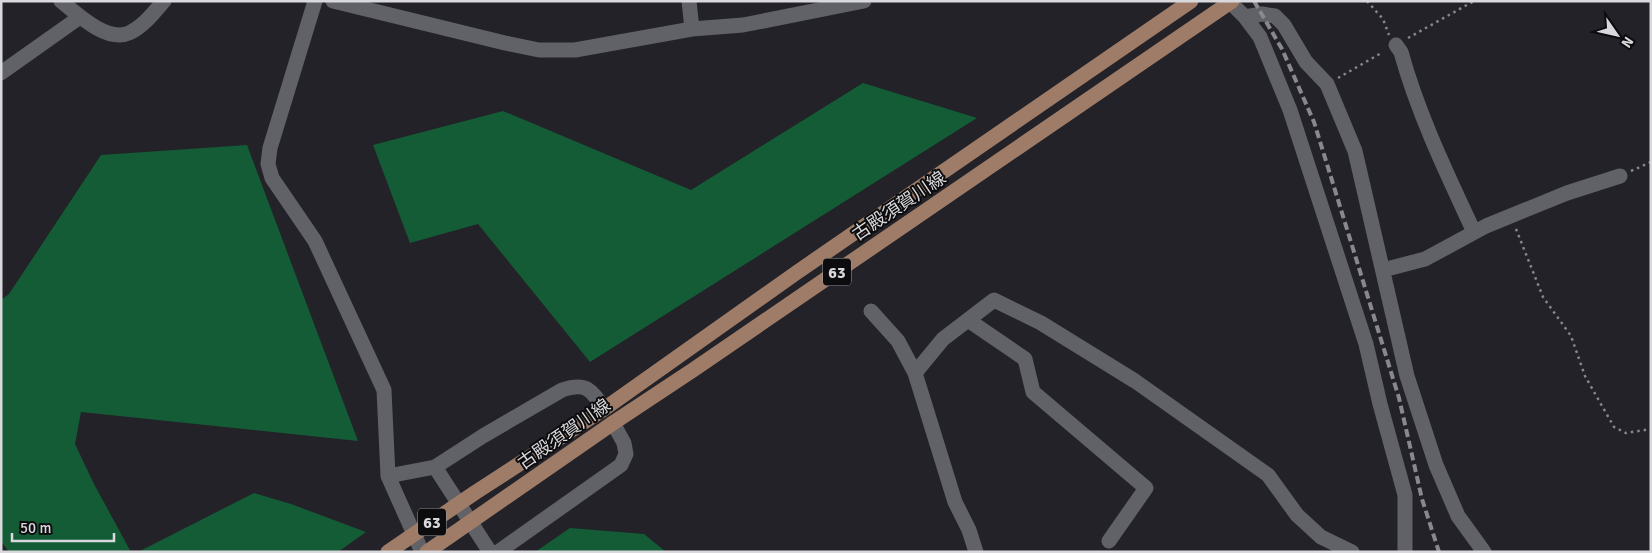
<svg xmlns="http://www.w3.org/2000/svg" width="1652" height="553" font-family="Signika,'Noto Sans JP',sans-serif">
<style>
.forest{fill:#145c35}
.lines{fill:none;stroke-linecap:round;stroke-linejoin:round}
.path{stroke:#86868b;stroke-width:2.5;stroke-dasharray:2.5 4;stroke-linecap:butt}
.minor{stroke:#616168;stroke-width:15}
.major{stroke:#9f7c67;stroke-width:15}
.rail{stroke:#88888d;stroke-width:4;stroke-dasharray:8 4;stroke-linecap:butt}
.labels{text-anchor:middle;stroke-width:4;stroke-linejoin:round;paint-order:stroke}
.shield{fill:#0c0c0e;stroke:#9c9c9f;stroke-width:1}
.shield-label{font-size:16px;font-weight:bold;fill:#d9d9dd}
.street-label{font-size:18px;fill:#d9d9dd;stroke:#0c0c0e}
</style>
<rect width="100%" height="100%" fill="#222228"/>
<path class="forest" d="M 863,83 L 977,118 L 590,362 L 478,224 L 410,243 L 373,145 L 503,111 L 691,190 Z
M 247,145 L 358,441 L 81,412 L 75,444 L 94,484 L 131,552 L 9,552 L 1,541 L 1,300 L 9,294 L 101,155 Z
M 254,493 L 291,504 L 366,532 L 338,552 L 138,552 Z
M 570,528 L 644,534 L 666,552 L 535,552 Z"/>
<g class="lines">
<path class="path" d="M 1367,1 L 1383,19 L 1389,35
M 1408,38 L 1474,1
M 1338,78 L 1383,52
M 1631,171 L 1651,162
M 1516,229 L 1543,297 L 1571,336 L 1585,376 L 1614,427 L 1626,433 L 1651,429"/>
<path class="minor" d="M 61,1 C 77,14 107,43 129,33 C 143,27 154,12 164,1
M 315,1 L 270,148 L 268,164 L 272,178 L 315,241 L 384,390 L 388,476 L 422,552
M 333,1 L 505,43 L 539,50 L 575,50 L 692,29 L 743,25 L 864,1
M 689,1 L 692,29
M 1229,1 L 1245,17 L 1260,37 L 1290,110 L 1366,344 L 1380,404 L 1405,495 L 1405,552
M 1245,17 L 1262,14 L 1275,16 L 1284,25 L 1306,62 L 1327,84 L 1355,151 L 1407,376 L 1436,465 L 1458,516 L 1484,552
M 1396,45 L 1401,52 C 1418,114 1447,174 1474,232
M 1,73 L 80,17
M 1383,270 L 1425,259 L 1486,226 L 1567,193 L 1620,176
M 871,311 L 898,341 L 915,373 L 955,502 L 969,530 L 976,552
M 968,320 L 1025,359 L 1033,392 L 1146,488 L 1109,541
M 915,373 L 943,339 L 994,300 L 1041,323 L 1135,381 L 1268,475 L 1297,515 L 1321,537 L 1352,552
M 435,467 L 490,552
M 388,476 L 435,467 L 483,436 L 562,390 C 586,382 591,389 604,409
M 498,552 L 621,465 L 626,454 L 624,443 L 613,423"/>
<path class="major" d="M 388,552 L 476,492 L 604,409 L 796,273 L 1191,1
M 427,552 L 613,423 L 693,370 L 1232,1"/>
<path class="rail" d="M 1254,1 L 1282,49 L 1314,122 L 1399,398 L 1422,499 L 1439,552"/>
</g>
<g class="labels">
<g class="shield">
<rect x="823" y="258.5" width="28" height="27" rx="4"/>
<rect x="418" y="508.5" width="28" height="27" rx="4"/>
</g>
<g class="shield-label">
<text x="837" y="278">63</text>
<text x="432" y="528">63</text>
</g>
<g class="street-label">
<text transform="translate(899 206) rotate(-34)" y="6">古殿須賀川線</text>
<text transform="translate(564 434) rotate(-35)" y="6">古殿須賀川線</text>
</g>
</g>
<rect width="1652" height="553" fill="none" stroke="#d9d9dd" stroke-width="5"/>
<g transform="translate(1617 35) rotate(124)" stroke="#0c0c0e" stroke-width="4" paint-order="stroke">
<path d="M0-4L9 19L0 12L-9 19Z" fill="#d9d9dd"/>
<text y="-8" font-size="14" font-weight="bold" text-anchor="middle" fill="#d9d9dd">N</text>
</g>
<path d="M12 533v8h102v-8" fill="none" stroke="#d9d9dd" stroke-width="2.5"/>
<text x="20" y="533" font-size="15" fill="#d9d9dd" stroke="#0c0c0e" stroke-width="4" paint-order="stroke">50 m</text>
</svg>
